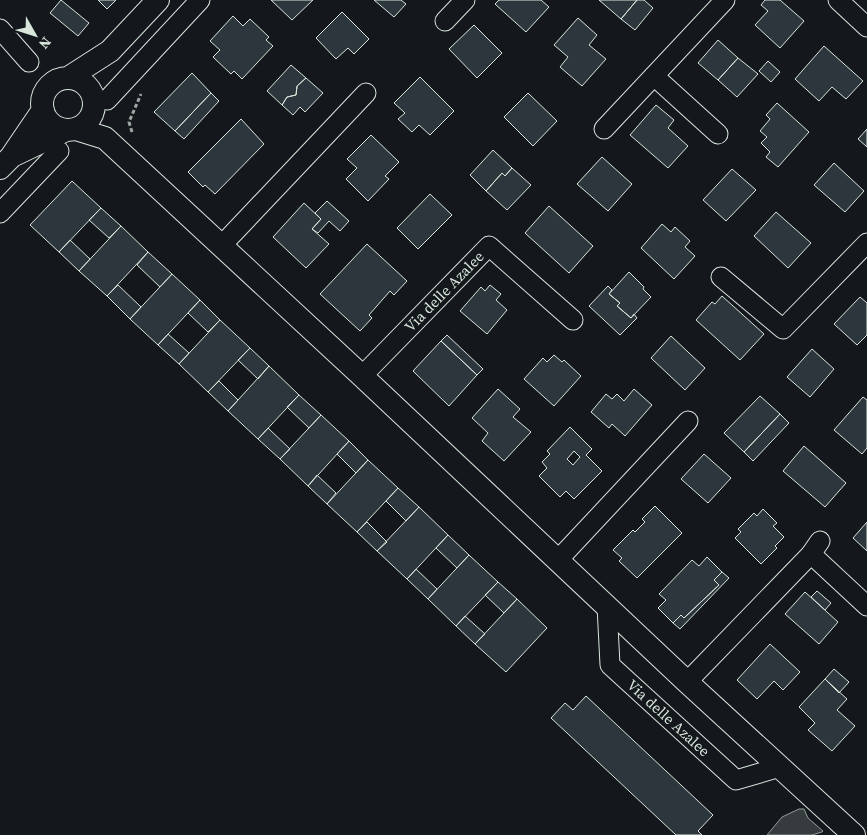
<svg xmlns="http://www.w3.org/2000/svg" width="867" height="835" font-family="'Source Serif 4',serif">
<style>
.water{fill:#363b3e;stroke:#939e99}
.building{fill:#2c363c;stroke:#d8e6dc;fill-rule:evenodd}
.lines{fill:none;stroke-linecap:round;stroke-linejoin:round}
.minor-casing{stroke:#d8e6dc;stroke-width:21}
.tertiary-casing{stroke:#d8e6dc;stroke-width:24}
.path{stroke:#9da8a2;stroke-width:3;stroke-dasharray:4 2.5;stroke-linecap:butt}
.minor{stroke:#14181c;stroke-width:19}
.tertiary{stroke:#14181c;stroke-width:22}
.labels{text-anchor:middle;stroke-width:4;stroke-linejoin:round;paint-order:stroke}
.street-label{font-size:15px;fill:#d8e6dc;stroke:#14181c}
</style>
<rect width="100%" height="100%" fill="#14181c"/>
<path class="water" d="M 799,809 L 804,809 L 808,818 L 823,831 L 822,832 L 812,835 L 767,835 L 782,817 Z"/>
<path class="building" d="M 61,0 L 89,23 L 78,36 L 50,13 Z
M 98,0 L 116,0 L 107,9 Z
M 271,0 L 313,0 L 292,20 Z
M 374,0 L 401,0 L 406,4 L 394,17 Z
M 499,0 L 541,0 L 549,7 L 526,32 L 495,4 Z
M 599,0 L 637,0 L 621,19 Z
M 637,0 L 644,0 L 653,8 L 635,30 L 621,19 Z
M 765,0 L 780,0 L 804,21 L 780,48 L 755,25 L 768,11 L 761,5 Z
M 342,12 L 369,39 L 354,54 L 348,48 L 336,59 L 316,38 Z
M 233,16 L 243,26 L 250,19 L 269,37 L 266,40 L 273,46 L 242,79 L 234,71 L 231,74 L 213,57 L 220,50 L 210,41 Z
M 578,18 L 597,35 L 589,45 L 606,59 L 582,86 L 560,67 L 568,57 L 554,45 Z
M 474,25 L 502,53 L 477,78 L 449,49 Z
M 718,40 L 738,58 L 718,80 L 698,63 Z
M 824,46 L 863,81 L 846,99 L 832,87 L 819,101 L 795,79 Z
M 738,58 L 758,74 L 737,97 L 718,80 Z
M 768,61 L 780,72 L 771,82 L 759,71 Z
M 291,65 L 306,78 L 297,86 L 296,95 L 287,97 L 282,105 L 267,91 Z
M 192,73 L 211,93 L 175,131 L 154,112 Z
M 420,77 L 454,111 L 430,135 L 419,125 L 412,132 L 398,119 L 405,113 L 394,103 Z
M 306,78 L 323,93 L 305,112 L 300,107 L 293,115 L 282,105 L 287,97 L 296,95 L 297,86 Z
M 211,93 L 219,101 L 184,139 L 175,131 Z
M 528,93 L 557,121 L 533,146 L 504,117 Z
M 777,103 L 809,132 L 778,167 L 766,157 L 770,152 L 761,143 L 767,137 L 760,131 L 770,119 L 766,115 Z
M 656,105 L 674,120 L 668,128 L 688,146 L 668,168 L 630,135 Z
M 241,119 L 264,144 L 215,194 L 205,185 L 203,187 L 188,172 Z
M 867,129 L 867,147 L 858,139 Z
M 371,135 L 399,162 L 385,176 L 389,179 L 368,201 L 346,179 L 357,168 L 347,159 Z
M 493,150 L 512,168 L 505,176 L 502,173 L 486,191 L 470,175 Z
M 602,157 L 632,184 L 608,211 L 577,184 Z
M 834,163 L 864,191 L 845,212 L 814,185 Z
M 512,168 L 531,185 L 507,210 L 486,191 L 502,173 L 505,176 Z
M 732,169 L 756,190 L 726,221 L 703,200 Z
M 72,181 L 101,208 L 59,252 L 30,225 Z
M 430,194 L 452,215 L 418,249 L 397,228 Z
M 327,201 L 349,221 L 340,231 L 329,221 L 318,233 L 312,229 L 321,219 L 315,213 Z
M 304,203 L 321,219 L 312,229 L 329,244 L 306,268 L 273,237 Z
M 549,206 L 593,246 L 569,273 L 525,233 Z
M 101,208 L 121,226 L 109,238 L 89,220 Z
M 776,212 L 811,243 L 788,268 L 754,236 Z
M 662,224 L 671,232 L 675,227 L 690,241 L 685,247 L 695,256 L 674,279 L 641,248 Z
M 121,226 L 148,252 L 107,296 L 79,271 Z
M 70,240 L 90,259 L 79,271 L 59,252 Z
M 367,244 L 407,281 L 394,295 L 390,291 L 369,315 L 372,318 L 360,331 L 320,294 Z
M 148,252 L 172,274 L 160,287 L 137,265 Z
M 629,272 L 644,287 L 643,289 L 651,297 L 631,318 L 617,306 L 620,303 L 609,294 Z
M 172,274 L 200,300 L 158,345 L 130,319 Z
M 118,285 L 141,307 L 130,319 L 107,296 Z
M 490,285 L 501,294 L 496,300 L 507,310 L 487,334 L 460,311 L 481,287 L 485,291 Z
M 608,286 L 612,290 L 609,294 L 620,303 L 617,306 L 631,318 L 634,314 L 637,318 L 620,335 L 589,306 Z
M 722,296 L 764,334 L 740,360 L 696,320 L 712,302 L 715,304 Z
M 860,297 L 867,303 L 867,335 L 857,345 L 834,324 Z
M 200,300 L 220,320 L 208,332 L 188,313 Z
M 220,320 L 250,348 L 208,392 L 179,364 Z
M 168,334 L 189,353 L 179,364 L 158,345 Z
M 447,335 L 483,369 L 477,375 L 441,341 Z
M 671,336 L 705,368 L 685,390 L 651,358 Z
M 441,341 L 477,375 L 449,406 L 413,371 Z
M 250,348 L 269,366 L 258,379 L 238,360 Z
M 812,349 L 834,369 L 810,397 L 787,377 Z
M 554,355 L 562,362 L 564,360 L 581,376 L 554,406 L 524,379 L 543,358 L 547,362 Z
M 269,366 L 299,395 L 258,439 L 228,411 Z
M 219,381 L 238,400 L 228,411 L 208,392 Z
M 498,389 L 520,409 L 513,417 L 531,432 L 504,461 L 482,441 L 488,433 L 472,418 Z
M 634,389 L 652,405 L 625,436 L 612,424 L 609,428 L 591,412 L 606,394 L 612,399 L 617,394 L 624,401 Z
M 299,395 L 321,415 L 309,428 L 287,407 Z
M 760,396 L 780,414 L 744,452 L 724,433 Z
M 863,397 L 867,400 L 867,448 L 862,454 L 834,430 Z
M 780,414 L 789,423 L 753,461 L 744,452 Z
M 321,415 L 349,441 L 308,486 L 280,459 Z
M 570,427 L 592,449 L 586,455 L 602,471 L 574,499 L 566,491 L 560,497 L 539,476 L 547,468 L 542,462 L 550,454 L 547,451 ZM 574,451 L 580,457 L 573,465 L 567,459 Z
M 268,428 L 290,449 L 280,459 L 258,439 Z
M 349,441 L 368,460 L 356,473 L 337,454 Z
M 804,446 L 846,483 L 825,507 L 783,471 Z
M 704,454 L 731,478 L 708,503 L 681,479 Z
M 368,460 L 398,488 L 357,532 L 327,504 Z
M 317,475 L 336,493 L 327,504 L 308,486 Z
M 398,488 L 419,507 L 406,521 L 386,501 Z
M 655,506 L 682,533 L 637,578 L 619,561 L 622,558 L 613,550 L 633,530 L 635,532 L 645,522 L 642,519 Z
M 419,507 L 448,535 L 407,579 L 377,551 Z
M 763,509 L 777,523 L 773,526 L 784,537 L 775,546 L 777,548 L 761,564 L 735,538 L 741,532 L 738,529 L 754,513 L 757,516 Z
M 367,522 L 387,542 L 377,551 L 357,532 Z
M 867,522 L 867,551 L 853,538 Z
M 448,535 L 469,555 L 457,568 L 436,548 Z
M 469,555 L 498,582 L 456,626 L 428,599 Z
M 707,557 L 722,572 L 714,580 L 719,585 L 684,618 L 681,615 L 673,623 L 658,608 L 666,600 L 659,594 L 692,560 L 699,566 Z
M 416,569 L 437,589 L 428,599 L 407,579 Z
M 722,572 L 729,578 L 680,629 L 673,623 L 681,615 L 684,618 L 719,585 L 714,580 Z
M 498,582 L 517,599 L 504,613 L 485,595 Z
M 817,591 L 831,603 L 825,610 L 811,597 Z
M 805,592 L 838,622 L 819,644 L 785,614 Z
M 517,599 L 547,628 L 506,672 L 475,644 Z
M 465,616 L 485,634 L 475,644 L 456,626 Z
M 770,644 L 800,672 L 783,690 L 774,681 L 757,699 L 737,680 Z
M 834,669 L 849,682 L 839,693 L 825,679 Z
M 825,679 L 847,699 L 837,710 L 855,726 L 832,751 L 808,730 L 815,723 L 799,707 Z
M 586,696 L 713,815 L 698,831 L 702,835 L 676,835 L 551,718 L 565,703 L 573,710 Z"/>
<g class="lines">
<g class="minor-casing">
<g id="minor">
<path d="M 838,0 L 867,27"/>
<path d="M 445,21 L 465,0"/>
<path d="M 0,29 L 29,62"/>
<path d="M 654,76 L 718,134"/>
<path d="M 107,100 L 200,0"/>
<path d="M 604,129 L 725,0"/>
<path d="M 0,213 L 59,151"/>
<path d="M 222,245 L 366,93"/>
<path d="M 721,277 L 783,329 L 867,243"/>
<path id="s1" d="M 362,376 L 489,246 L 573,320"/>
<path d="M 811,554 L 867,606"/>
<path d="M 557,561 L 688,421"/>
<path id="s2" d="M 607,606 L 610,665 L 736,780 L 780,767"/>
<path d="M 687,682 L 811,554 L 820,541"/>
</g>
</g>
<g class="tertiary-casing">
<path id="tertiary" d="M 68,78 L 110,51 L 158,0
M42 104a26 26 0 1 1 52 0a26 26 0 1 1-52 0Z
M 76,129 L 105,138 L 362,376 L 687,682 L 854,835
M 12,156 L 66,130
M 0,168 L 11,157 L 43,110"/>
</g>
<path class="path" d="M 132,132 L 129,122 L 141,94"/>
<use href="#minor" class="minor"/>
<use href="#tertiary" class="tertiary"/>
</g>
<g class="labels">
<g class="street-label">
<text dy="5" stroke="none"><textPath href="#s1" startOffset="118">Via delle Azalee</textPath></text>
<text dy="5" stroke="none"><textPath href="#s2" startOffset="138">Via delle Azalee</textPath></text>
</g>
</g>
<g transform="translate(35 35) rotate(129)" stroke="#14181c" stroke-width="4" paint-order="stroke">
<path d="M0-4L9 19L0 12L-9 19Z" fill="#d8e6dc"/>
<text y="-8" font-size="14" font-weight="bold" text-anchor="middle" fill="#d8e6dc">N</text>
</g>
</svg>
